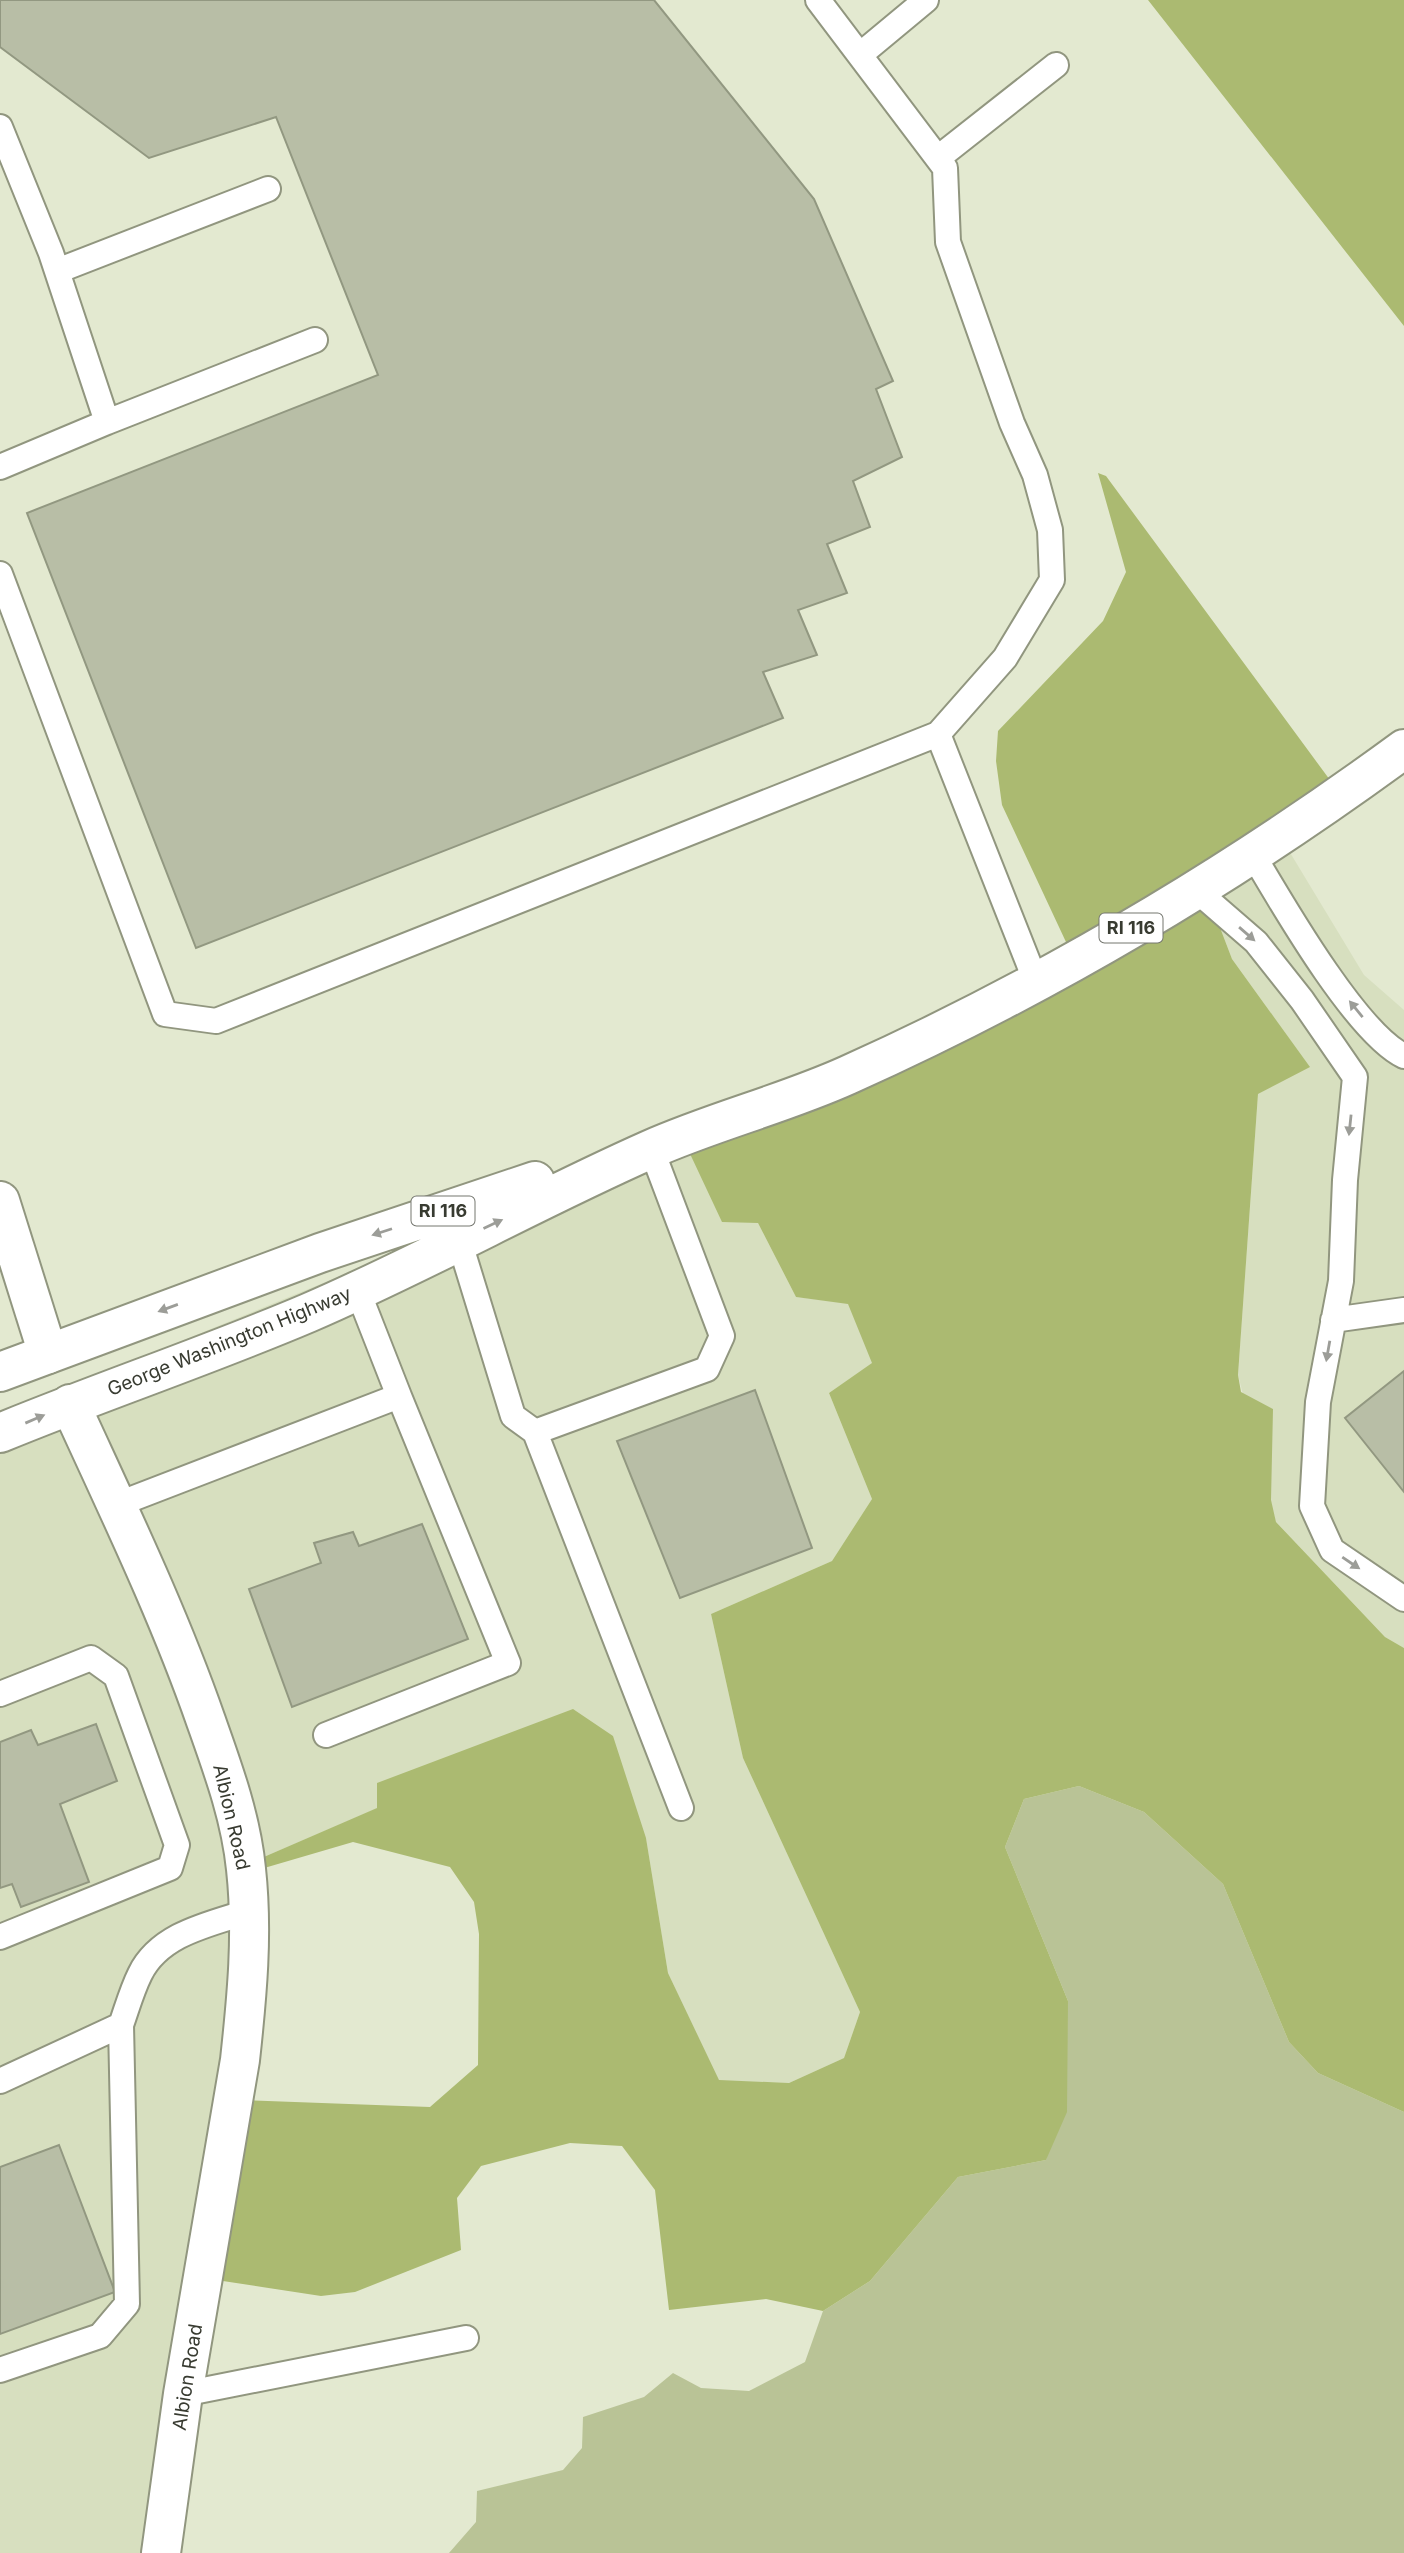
<svg xmlns="http://www.w3.org/2000/svg" width="1404" height="2553" font-family="Inter,sans-serif">
<style>
.built{fill:#d7dfbf}
.green{fill:#b9c396}
.forest{fill:#abba71}
.building{fill:#b8bea6;stroke:#929881;stroke-width:2}
.lines{fill:none;stroke-linecap:round;stroke-linejoin:round}
.lane-casing{stroke:#91967f;stroke-width:28}
.street-casing{stroke:#91967f;stroke-width:42}
.secondary-casing{stroke:#91967f;stroke-width:42}
.primary-casing{stroke:#91967f;stroke-width:42}
.lane{stroke:#fff;stroke-width:24}
.street{stroke:#fff;stroke-width:38}
.secondary{stroke:#fff;stroke-width:38}
.primary{stroke:#fff;stroke-width:38}
.oneway{fill:#9c9d98}
.labels{text-anchor:middle;stroke-width:6;stroke-linejoin:round;paint-order:stroke}
.shield{fill:#fff;stroke:#74766f;stroke-width:2}
.shield-label{font-size:18px;font-weight:bold;fill:#383b31}
.street-label{font-size:19px;fill:#383b31;stroke:#fff}
</style>
<rect width="100%" height="100%" fill="#e3e9d0"/>
<path class="built" d="M 1283,841 L 1364,975 L 1404,1010 L 1404,1648 L 1385,1637 L 1276,1522 L 1238,1375 L 1258,1094 L 1309,1066 L 1232,959 L 1203,883 Z
M 684,1141 L 758,1223 L 796,1297 L 848,1303 L 873,1363 L 829,1393 L 872,1499 L 832,1561 L 711,1614 L 743,1758 L 860,2012 L 844,2058 L 789,2083 L 719,2081 L 668,1973 L 646,1838 L 378,1808 L 252,1862 L 159,2553 L 0,2553 L 0,1415 L 666,1143 Z"/>
<path class="green" d="M 1079,1786 L 1144,1812 L 1223,1884 L 1289,2042 L 1318,2073 L 1404,2112 L 1404,2553 L 449,2553 L 476,2522 L 477,2491 L 563,2470 L 582,2448 L 583,2417 L 644,2397 L 673,2373 L 701,2388 L 749,2391 L 805,2362 L 823,2311 L 870,2281 L 958,2177 L 1046,2160 L 1068,2001 L 1005,1847 L 1024,1799 Z"/>
<path class="forest" d="M 1148,0 L 1404,0 L 1404,326 Z
M 1098,473 L 1106,476 L 1341,795 L 1203,883 L 1232,959 L 1310,1067 L 1258,1094 L 1238,1375 L 1241,1392 L 1273,1409 L 1271,1500 L 1276,1522 L 1385,1637 L 1404,1648 L 1404,2112 L 1318,2073 L 1289,2042 L 1223,1884 L 1144,1812 L 1079,1786 L 1024,1799 L 1005,1847 L 1068,2001 L 1067,2112 L 1046,2160 L 958,2177 L 870,2281 L 823,2311 L 766,2299 L 669,2310 L 655,2190 L 622,2146 L 570,2143 L 481,2166 L 457,2198 L 461,2250 L 355,2292 L 321,2296 L 203,2278 L 244,2100 L 430,2107 L 478,2065 L 479,1934 L 474,1902 L 450,1867 L 353,1842 L 247,1873 L 252,1862 L 377,1808 L 377,1783 L 573,1709 L 613,1736 L 646,1838 L 668,1973 L 719,2080 L 789,2083 L 844,2058 L 860,2012 L 743,1758 L 711,1614 L 832,1561 L 872,1499 L 829,1393 L 872,1363 L 848,1304 L 796,1297 L 758,1223 L 722,1222 L 684,1141 L 1073,957 L 1002,805 L 996,761 L 998,731 L 1103,621 L 1126,572 Z"/>
<path class="building" d="M 0,0 L 654,0 L 814,199 L 893,381 L 876,389 L 902,457 L 853,481 L 870,527 L 827,544 L 847,593 L 798,610 L 817,655 L 763,672 L 783,718 L 196,948 L 27,513 L 378,375 L 276,117 L 149,158 L 0,47 Z
M 1404,1371 L 1404,1492 L 1345,1418 Z
M 755,1390 L 812,1548 L 680,1598 L 617,1441 Z
M 422,1524 L 468,1639 L 292,1707 L 249,1589 L 321,1563 L 314,1543 L 353,1532 L 359,1546 Z
M 96,1724 L 117,1781 L 60,1804 L 89,1882 L 21,1907 L 12,1884 L 0,1888 L 0,1742 L 31,1730 L 38,1745 Z
M 59,2145 L 115,2292 L 0,2334 L 0,2167 Z"/>
<g class="lines">
<g class="lane-casing">
<path id="lane" d="M 818,0 L 945,168 L 948,242 L 1012,423 L 1035,475 L 1050,530 L 1052,580 L 1005,658 L 938,734 L 1036,982
M 861,54 L 926,0
M 0,127 L 51,253 L 107,422 L 0,467
M 938,158 L 1056,65
M 57,271 L 268,189
M 107,422 L 315,340
M 0,574 L 165,1014 L 216,1021 L 938,734
M 1252,853 C 1281,902 1356,1033 1404,1056
M 1196,890 L 1256,942 L 1302,1000 L 1355,1077 L 1345,1180 L 1341,1281 L 1318,1402 L 1312,1506 L 1332,1550 L 1404,1599
M 459,1240 L 513,1416 L 535,1432 L 707,1369 L 722,1336 L 651,1148
M 1333,1320 L 1404,1310
M 535,1432 L 681,1808
M 116,1505 L 399,1396 L 357,1289
M 0,1694 L 91,1658 L 116,1676 L 177,1845 L 170,1868 L 0,1937
M 326,1735 L 508,1663 L 399,1396
M 0,2081 L 121,2025 C 127,2008 132,1990 140,1974 C 160,1933 211,1924 250,1911
M 0,2370 L 100,2336 L 127,2304 L 121,2025
M 183,2394 L 466,2338"/>
</g>
<g class="street-casing">
<path id="street" d="M 70,1404 C 118,1509 168,1612 206,1721 C 223,1769 241,1818 246,1869 C 253,1933 247,1996 240,2060 L 183,2394 L 161,2553"/>
</g>
<g class="secondary-casing">
<path id="secondary" d="M 0,1201 L 48,1354"/>
</g>
<g class="primary-casing">
<path id="primary" d="M 0,1372 L 320,1253 L 535,1181
M 0,1433 C 102,1391 207,1356 308,1313 C 424,1263 534,1201 649,1150 C 714,1121 784,1104 848,1075 C 1044,987 1231,876 1404,749"/>
</g>
<use href="#lane" class="lane"/>
<use href="#street" class="street"/>
<use href="#secondary" class="secondary"/>
<use href="#primary" class="primary"/>
</g>
<defs><path id="oneway-solid" d="M-6-.8H1V-3.2L6.5 0L1 3.2V.8H-6Z" transform="scale(1.75)"/></defs>
<g class="oneway">
<use href="#oneway-solid" transform="translate(1247 934) rotate(41)"/>
<use href="#oneway-solid" transform="translate(1356 1009) rotate(-129)"/>
<use href="#oneway-solid" transform="translate(1350 1125) rotate(96)"/>
<use href="#oneway-solid" transform="translate(493 1224) rotate(-25)"/>
<use href="#oneway-solid" transform="translate(382 1232) rotate(162)"/>
<use href="#oneway-solid" transform="translate(168 1308) rotate(160)"/>
<use href="#oneway-solid" transform="translate(1328 1351) rotate(100)"/>
<use href="#oneway-solid" transform="translate(35 1419) rotate(-23)"/>
<use href="#oneway-solid" transform="translate(1351 1563) rotate(34)"/>
</g>
<g class="labels">
<g class="shield">
<rect x="1099.5" y="913.5" width="63" height="29" rx="5"/>
<rect x="411.5" y="1196.5" width="63" height="29" rx="5"/>
</g>
<g class="shield-label">
<text x="1131" y="934">RI 116</text>
<text x="443" y="1217">RI 116</text>
</g>
<g class="street-label">
<text transform="translate(229 1341) rotate(-22)" y="7">George Washington Highway</text>
<text transform="translate(232 1817) rotate(77)" y="7">Albion Road</text>
<text transform="translate(187 2377) rotate(-81)" y="7">Albion Road</text>
</g>
</g>
</svg>
